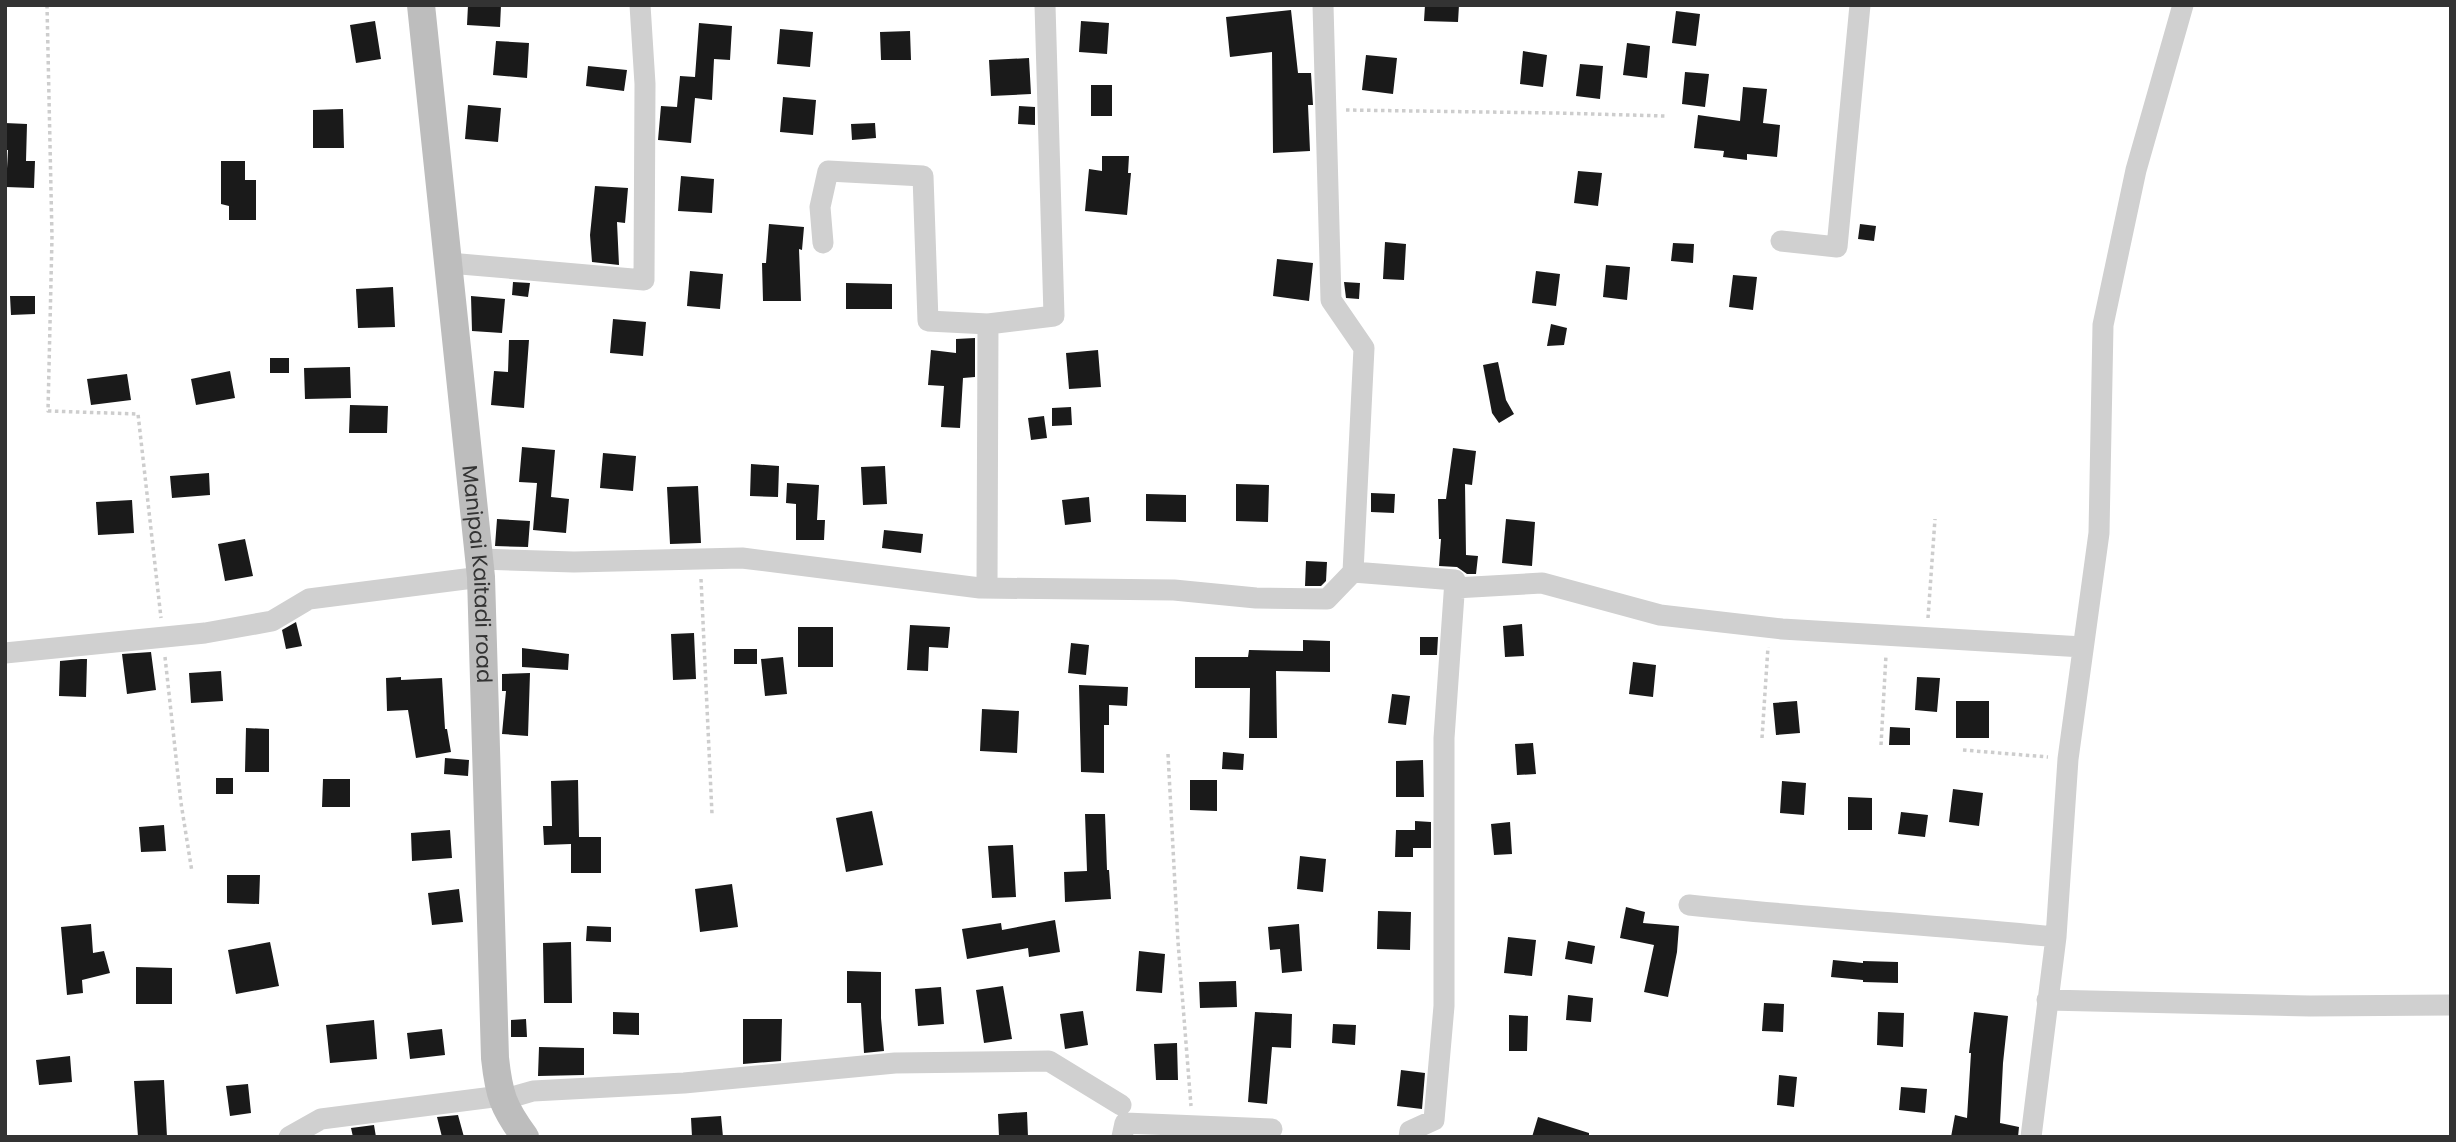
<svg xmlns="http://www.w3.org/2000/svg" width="2456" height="1142" font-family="Poppins,sans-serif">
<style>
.building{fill:#1a1a1a}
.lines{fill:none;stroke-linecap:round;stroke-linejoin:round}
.path{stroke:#cdcdcd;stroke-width:3.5;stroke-dasharray:3.5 3.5;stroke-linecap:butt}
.street{stroke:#d0d0d0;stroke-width:21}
.secondary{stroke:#bdbdbd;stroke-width:28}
.labels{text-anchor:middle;stroke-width:7;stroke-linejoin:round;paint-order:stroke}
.street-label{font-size:21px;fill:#333;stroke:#fff}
</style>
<rect width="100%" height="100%" fill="#fff"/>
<path class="building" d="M 468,5 L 501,5 L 500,27 L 467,25 Z
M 1425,5 L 1459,5 L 1458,22 L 1424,21 Z
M 1291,10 L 1298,73 L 1311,73 L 1313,105 L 1308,105 L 1310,151 L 1273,153 L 1272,52 L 1230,57 L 1226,17 Z
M 1676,11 L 1700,14 L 1696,46 L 1672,43 Z
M 375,21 L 381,59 L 356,63 L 350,25 Z
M 1081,21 L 1109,23 L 1107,54 L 1079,52 Z
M 699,23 L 732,26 L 730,60 L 714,59 L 712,100 L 695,98 L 691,143 L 658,140 L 661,106 L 677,107 L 680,76 L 695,77 Z
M 780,29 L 813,32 L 810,67 L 777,64 Z
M 910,31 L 911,60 L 881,60 L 880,32 Z
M 496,41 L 529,43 L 527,78 L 493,75 Z
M 1627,43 L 1650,46 L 1647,78 L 1623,75 Z
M 1523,51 L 1547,55 L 1543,87 L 1520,84 Z
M 1366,55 L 1397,58 L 1393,94 L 1362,90 Z
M 1029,58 L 1031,94 L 991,96 L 989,60 Z
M 1580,64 L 1603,66 L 1600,99 L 1576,96 Z
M 588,66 L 627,70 L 624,91 L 586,86 Z
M 1685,72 L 1709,74 L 1705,107 L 1682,104 Z
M 1091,85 L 1112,85 L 1112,116 L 1091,116 Z
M 1743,87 L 1767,89 L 1763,123 L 1780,125 L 1777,157 L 1747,154 L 1747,160 L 1723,157 L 1724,151 L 1694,148 L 1698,115 L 1740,121 Z
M 783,97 L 816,100 L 813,135 L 780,132 Z
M 468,105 L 501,108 L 498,142 L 465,139 Z
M 1019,106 L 1035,107 L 1035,125 L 1018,124 Z
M 343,109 L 344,148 L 313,148 L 313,110 Z
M 5,123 L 27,124 L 26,161 L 35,161 L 34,188 L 6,187 L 8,150 L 5,150 Z
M 875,123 L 876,138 L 852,140 L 851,124 Z
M 1102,156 L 1129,156 L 1128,173 L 1131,173 L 1127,215 L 1085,211 L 1089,169 L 1102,171 Z
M 221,161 L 245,161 L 245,180 L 256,180 L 256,220 L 229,220 L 229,206 L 221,204 Z
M 1578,171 L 1602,173 L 1598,206 L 1574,203 Z
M 681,176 L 714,179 L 712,213 L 678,211 Z
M 595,186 L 628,188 L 625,223 L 617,222 L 619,265 L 592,262 L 590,235 Z
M 769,224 L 804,227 L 802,250 L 799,249 L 801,301 L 763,301 L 762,263 L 766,263 Z
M 1860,224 L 1876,226 L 1874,241 L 1858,239 Z
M 1385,242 L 1406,244 L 1404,280 L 1383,279 Z
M 1673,243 L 1694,244 L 1693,263 L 1671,261 Z
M 1277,259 L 1313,263 L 1309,301 L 1273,296 Z
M 1606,265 L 1630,267 L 1627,300 L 1603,297 Z
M 690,271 L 723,274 L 720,309 L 687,306 Z
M 1536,271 L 1560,274 L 1556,306 L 1532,303 Z
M 1733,275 L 1757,277 L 1753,310 L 1729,307 Z
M 513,282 L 530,283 L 528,297 L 512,295 Z
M 1344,282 L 1360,283 L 1359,299 L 1346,298 Z
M 846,283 L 892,284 L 892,309 L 846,309 Z
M 393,287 L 395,327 L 358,328 L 356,289 Z
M 10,296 L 35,296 L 35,314 L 11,315 Z
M 471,296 L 505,299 L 502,333 L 472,331 Z
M 613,319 L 646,322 L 643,356 L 610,353 Z
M 1551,324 L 1567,328 L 1564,345 L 1547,346 Z
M 975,338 L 975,377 L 963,378 L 960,428 L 941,427 L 944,386 L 928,385 L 931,350 L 956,353 L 956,339 Z
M 509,340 L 529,340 L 524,408 L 491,405 L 494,371 L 508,372 Z
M 1098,350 L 1101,387 L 1069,389 L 1066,353 Z
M 270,358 L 289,358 L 289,373 L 270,373 Z
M 1498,362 L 1506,400 L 1514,414 L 1499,423 L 1492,413 L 1483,365 Z
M 350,367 L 351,398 L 305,399 L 304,368 Z
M 230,371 L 235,398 L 196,405 L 191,379 Z
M 127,374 L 131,400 L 91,405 L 87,379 Z
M 350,405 L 388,406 L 387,433 L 349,433 Z
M 1071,407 L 1072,425 L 1052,426 L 1052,408 Z
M 1044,416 L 1047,438 L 1031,440 L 1028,418 Z
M 522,447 L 555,450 L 551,497 L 569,499 L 566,533 L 533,530 L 537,483 L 519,482 Z
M 1453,448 L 1476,451 L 1472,485 L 1465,484 L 1466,555 L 1478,556 L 1476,574 L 1467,574 L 1457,567 L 1439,566 L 1441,539 L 1439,539 L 1438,499 L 1446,499 Z
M 603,453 L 636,456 L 633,491 L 600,488 Z
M 751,464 L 779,466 L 778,497 L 750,496 Z
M 885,466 L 887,504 L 863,505 L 861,467 Z
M 209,473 L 210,495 L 172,498 L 170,476 Z
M 787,483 L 819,485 L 817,520 L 825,520 L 824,540 L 796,540 L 796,504 L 786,503 Z
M 1236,484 L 1269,485 L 1268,522 L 1236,521 Z
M 698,486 L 701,543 L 670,544 L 667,487 Z
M 1371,493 L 1395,494 L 1394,513 L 1371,512 Z
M 1146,494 L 1186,495 L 1186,522 L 1146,521 Z
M 1089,497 L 1091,522 L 1065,525 L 1062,500 Z
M 132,500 L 134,533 L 98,535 L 96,502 Z
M 497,519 L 530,521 L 528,547 L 495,546 Z
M 1506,519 L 1535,522 L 1532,566 L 1502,563 Z
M 884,530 L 923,534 L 921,553 L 882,548 Z
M 245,539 L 253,576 L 225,581 L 218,544 Z
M 1306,561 L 1327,562 L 1326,581 L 1321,586 L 1305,586 Z
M 296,622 L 302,646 L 286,649 L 282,630 Z
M 1522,624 L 1524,656 L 1505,657 L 1503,626 Z
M 910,625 L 950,627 L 948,648 L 929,647 L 928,671 L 907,670 Z
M 798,627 L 833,627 L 833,667 L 798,667 Z
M 694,633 L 696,679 L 673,680 L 671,634 Z
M 1420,637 L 1438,637 L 1437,655 L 1420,655 Z
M 1303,640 L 1330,641 L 1330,672 L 1276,671 L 1277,738 L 1249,738 L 1250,688 L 1195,688 L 1195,657 L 1248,657 L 1249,650 L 1303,651 Z
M 1071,643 L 1089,645 L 1086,675 L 1068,673 Z
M 522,648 L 569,654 L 568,670 L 522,667 Z
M 734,649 L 757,649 L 757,664 L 734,664 Z
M 151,652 L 156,690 L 127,694 L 122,654 Z
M 783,657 L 787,694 L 765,696 L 761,659 Z
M 81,659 L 87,659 L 86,697 L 59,696 L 60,661 Z
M 1633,662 L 1656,665 L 1653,697 L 1629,694 Z
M 221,671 L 223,701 L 191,703 L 189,673 Z
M 530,673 L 528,736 L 502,734 L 506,691 L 502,691 L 502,674 Z
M 401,677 L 401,680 L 442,678 L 445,729 L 447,729 L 451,752 L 416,758 L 408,710 L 387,711 L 386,678 Z
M 1917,677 L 1940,678 L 1937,712 L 1915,710 Z
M 1079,685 L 1128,687 L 1127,706 L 1109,705 L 1109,725 L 1104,725 L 1104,773 L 1081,772 Z
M 1392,694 L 1410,696 L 1406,725 L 1388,723 Z
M 1797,701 L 1800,733 L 1776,735 L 1773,703 Z
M 1956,701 L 1989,701 L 1989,738 L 1956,738 Z
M 982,709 L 1019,711 L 1017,753 L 980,751 Z
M 1890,727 L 1910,728 L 1910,745 L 1889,745 Z
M 246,728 L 269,729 L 269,772 L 245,772 Z
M 1533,743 L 1536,774 L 1517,775 L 1515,744 Z
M 1223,752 L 1244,754 L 1243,770 L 1222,769 Z
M 445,758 L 469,760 L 468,776 L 444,774 Z
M 1423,760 L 1424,797 L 1396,797 L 1396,761 Z
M 216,778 L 233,778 L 233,794 L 216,794 Z
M 323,779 L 350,779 L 350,807 L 322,807 Z
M 578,780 L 579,837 L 601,837 L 601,873 L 571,873 L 571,844 L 544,845 L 543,826 L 552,826 L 551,781 Z
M 1190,780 L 1217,780 L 1217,811 L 1190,810 Z
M 1782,781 L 1806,783 L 1804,815 L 1780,813 Z
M 1953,789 L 1983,793 L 1979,826 L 1949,822 Z
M 1848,797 L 1872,798 L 1872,830 L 1848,830 Z
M 872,811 L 883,865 L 846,872 L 836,818 Z
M 1901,812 L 1928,815 L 1925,837 L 1898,834 Z
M 1085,814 L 1105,814 L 1107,870 L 1109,870 L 1111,899 L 1065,902 L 1064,872 L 1087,871 Z
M 1415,821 L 1431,822 L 1431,848 L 1413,848 L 1413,857 L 1395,857 L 1396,830 L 1415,830 Z
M 1510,822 L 1512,854 L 1494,855 L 1491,824 Z
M 164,825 L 166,851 L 141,852 L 139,827 Z
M 450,830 L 452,858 L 412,861 L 411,833 Z
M 1013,845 L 1016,897 L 992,898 L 988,846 Z
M 1300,856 L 1326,859 L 1323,892 L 1297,889 Z
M 227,875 L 260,875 L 259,904 L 227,903 Z
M 732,884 L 738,927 L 700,932 L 695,889 Z
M 459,889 L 463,922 L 432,925 L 428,893 Z
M 1626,907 L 1645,912 L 1643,923 L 1679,926 L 1677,952 L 1668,997 L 1644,992 L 1654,945 L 1620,938 Z
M 1378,911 L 1411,912 L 1410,950 L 1377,949 Z
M 1055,920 L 1060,952 L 1029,957 L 1028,948 L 967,959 L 962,929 L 1001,923 L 1002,930 Z
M 91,924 L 93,953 L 104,951 L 110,973 L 82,980 L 83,993 L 67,995 L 61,927 Z
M 1299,924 L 1302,971 L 1282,973 L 1280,949 L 1270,950 L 1268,927 Z
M 587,926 L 611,927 L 611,942 L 586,941 Z
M 1508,937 L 1536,940 L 1532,976 L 1504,973 Z
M 1568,941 L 1595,946 L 1592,964 L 1565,959 Z
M 270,942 L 279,986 L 236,994 L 228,950 Z
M 571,942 L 572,1003 L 544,1003 L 543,943 Z
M 1139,951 L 1165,954 L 1162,993 L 1136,991 Z
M 1833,960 L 1863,963 L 1863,961 L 1898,962 L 1898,983 L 1863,982 L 1863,980 L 1831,977 Z
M 136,967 L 172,968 L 172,1004 L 136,1004 Z
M 847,971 L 881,972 L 881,1018 L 884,1051 L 864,1053 L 861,1003 L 847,1003 Z
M 1236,981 L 1237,1007 L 1200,1008 L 1199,982 Z
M 1003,986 L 1012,1039 L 984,1043 L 976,990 Z
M 941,987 L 944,1024 L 918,1026 L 915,989 Z
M 1568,995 L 1593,998 L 1591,1022 L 1566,1020 Z
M 1764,1003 L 1784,1004 L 1783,1032 L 1762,1031 Z
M 1083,1011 L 1088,1045 L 1065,1049 L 1060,1014 Z
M 613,1012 L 639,1013 L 639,1035 L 613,1034 Z
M 1255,1012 L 1292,1014 L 1291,1048 L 1272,1047 L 1267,1104 L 1248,1102 Z
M 1878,1012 L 1904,1013 L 1903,1047 L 1877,1045 Z
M 1974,1012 L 2008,1016 L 2003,1063 L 2000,1123 L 2019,1127 L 2018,1137 L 1951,1137 L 1955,1115 L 1967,1118 L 1971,1053 L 1969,1053 Z
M 1509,1015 L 1528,1016 L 1527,1051 L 1509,1051 Z
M 526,1019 L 527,1037 L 511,1037 L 511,1020 Z
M 743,1019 L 782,1019 L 781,1061 L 743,1064 Z
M 374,1020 L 377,1059 L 330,1063 L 326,1025 Z
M 1333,1024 L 1356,1025 L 1355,1045 L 1332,1043 Z
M 442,1029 L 445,1055 L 410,1059 L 407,1033 Z
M 1177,1043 L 1178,1080 L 1156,1080 L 1154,1044 Z
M 539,1047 L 584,1048 L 584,1075 L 538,1076 Z
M 70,1056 L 72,1082 L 39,1085 L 36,1060 Z
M 1401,1070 L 1425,1073 L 1422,1109 L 1397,1106 Z
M 1779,1075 L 1797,1077 L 1794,1107 L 1777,1105 Z
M 164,1080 L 167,1137 L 138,1137 L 134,1081 Z
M 248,1084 L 251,1113 L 230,1116 L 226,1086 Z
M 1901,1087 L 1927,1089 L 1925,1113 L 1899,1110 Z
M 1027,1112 L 1028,1137 L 999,1137 L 998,1114 Z
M 458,1115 L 464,1137 L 442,1137 L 437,1117 Z
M 721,1116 L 723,1137 L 692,1137 L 691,1118 Z
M 1538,1117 L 1589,1133 L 1589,1137 L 1532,1137 Z
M 374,1125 L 376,1137 L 353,1137 L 351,1128 Z"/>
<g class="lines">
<path class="path" d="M 47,5 L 52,237 L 48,411 L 138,414 L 161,618
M 1346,110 L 1556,113 L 1665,116
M 701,579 L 712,814
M 1928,618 L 1935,519
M 165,657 L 181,803 L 192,872
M 1762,738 L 1768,647
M 1881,745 L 1886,655
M 1963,750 L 2048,757
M 1168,754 L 1178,942 L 1191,1106"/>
<path class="street" d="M 1323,5 L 1331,300 L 1364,348 L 1353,572
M 1781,241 L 1837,247 L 1860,5
M 823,243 L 820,207 L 828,171 L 923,176 L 928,321 L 988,324
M 449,263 L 644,280 L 645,84 L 640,5
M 480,559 L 574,562 L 742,558 L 980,588 L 1174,590 L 1256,598 L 1327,599 L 1353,572 L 1455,580 L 1444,738 L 1444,1006 L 1434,1120 L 1410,1131 L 1409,1137
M 987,588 L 988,324 L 1054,316 L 1045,5
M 1455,588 L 1542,583 L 1660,615 L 1782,629 L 2083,647
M 5,653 L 205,633 L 272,621 L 309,599 L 481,577
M 1689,905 C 1811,918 1933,925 2056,937
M 2047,1000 L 2310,1006 L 2451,1005
M 502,1100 L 533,1091 L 684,1083 L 895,1063 L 1049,1061 L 1121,1105
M 289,1137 L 321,1119 L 501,1096
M 1122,1137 L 1125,1123 L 1272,1129
M 2031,1137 L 2056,937 L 2068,759 L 2099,533 L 2103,325 L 2136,170 L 2183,5"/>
<path class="secondary" id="s1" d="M 421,5 L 481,577 L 495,1058 C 499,1095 503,1107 525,1137"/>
</g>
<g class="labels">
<g class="street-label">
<text dy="7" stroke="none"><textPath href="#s1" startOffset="572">Manipai Kaitadi road</textPath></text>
</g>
</g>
<rect width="2456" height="1142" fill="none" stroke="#333333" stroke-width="14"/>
</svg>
